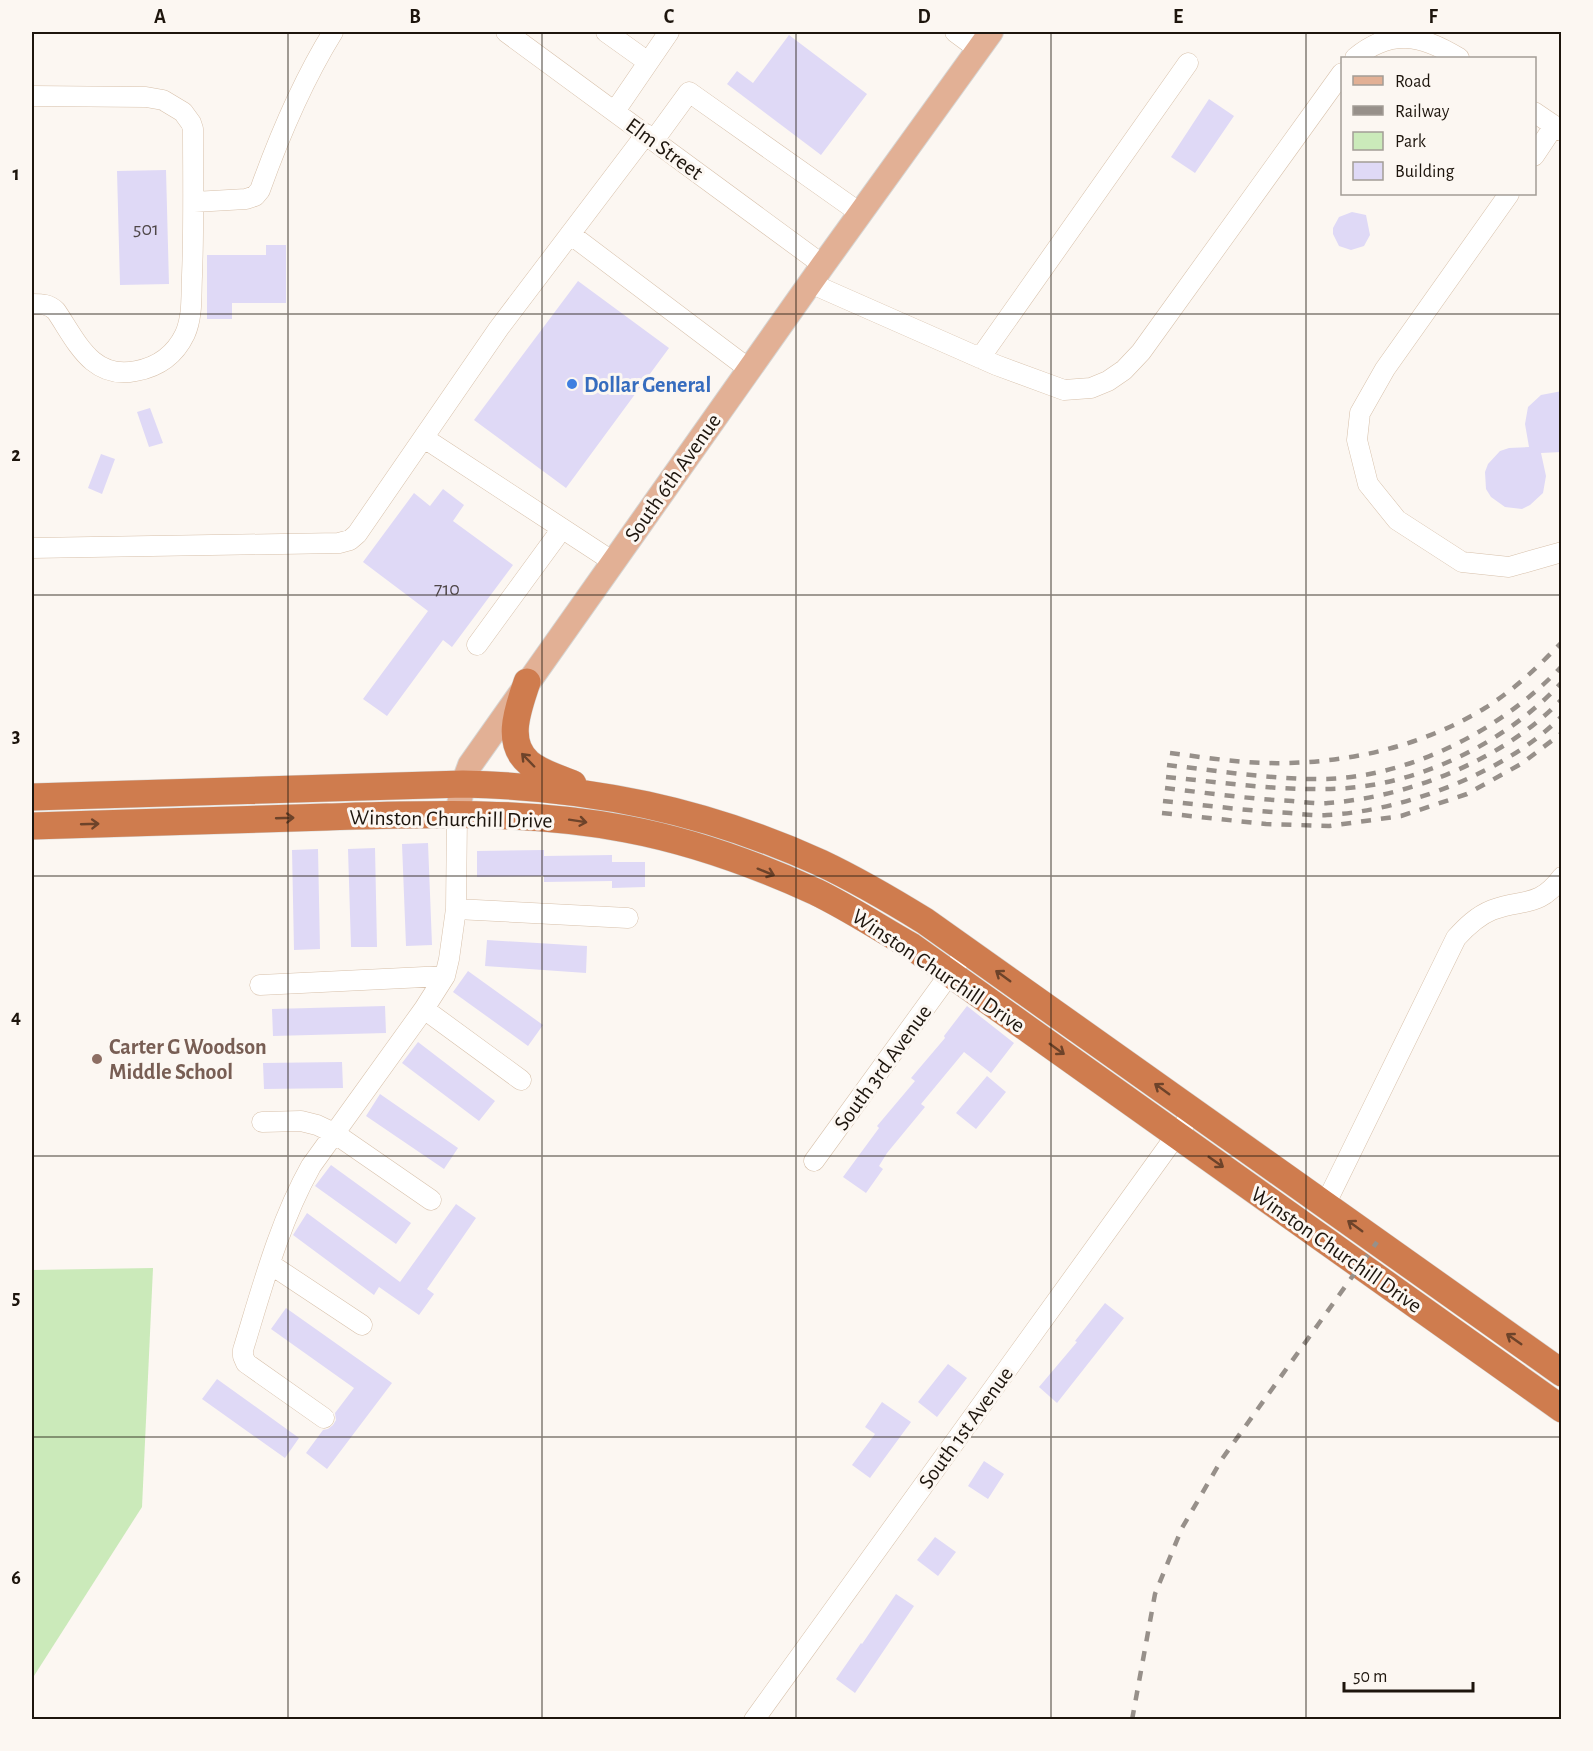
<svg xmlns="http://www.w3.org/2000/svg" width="1593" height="1751" font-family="'Alegreya Sans',sans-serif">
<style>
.green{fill:#cbeaba}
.building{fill:#dfd9f6}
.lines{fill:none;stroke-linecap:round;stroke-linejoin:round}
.minor-casing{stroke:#d7c0aa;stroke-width:21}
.major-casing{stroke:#d6d5d3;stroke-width:26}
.highway-casing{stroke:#d6d5d3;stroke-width:28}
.minor{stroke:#fff;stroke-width:20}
.major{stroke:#e2b095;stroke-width:24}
.highway{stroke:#cf7c4e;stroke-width:27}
.rail{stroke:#97908a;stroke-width:4.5;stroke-dasharray:10 10;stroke-linecap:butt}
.oneway{stroke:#6d432a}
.grid{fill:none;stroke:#1d150d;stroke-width:1.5;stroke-opacity:0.55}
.shop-dot{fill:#3f7fe0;stroke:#fcf7f2;stroke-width:2}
.education-dot{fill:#8d6e63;stroke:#fcf7f2;stroke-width:2}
.labels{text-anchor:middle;stroke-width:6;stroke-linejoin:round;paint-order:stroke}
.number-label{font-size:20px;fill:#4e4647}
.street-label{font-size:22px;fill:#1d150d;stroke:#fcf7f2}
.shop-label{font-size:22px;font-weight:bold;fill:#366cbe;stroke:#fcf7f2;text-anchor:start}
.education-label{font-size:22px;font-weight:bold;fill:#785e54;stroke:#fcf7f2;text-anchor:start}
.neatline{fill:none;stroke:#1d150d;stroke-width:2}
.grid-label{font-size:20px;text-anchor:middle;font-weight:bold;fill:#1d150d}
</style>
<rect width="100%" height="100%" fill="#fcf7f2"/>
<path class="green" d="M 153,1268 L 142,1507 L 32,1679 L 32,1270 Z"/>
<path class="building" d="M 789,35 L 867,94 L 821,155 L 727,84 L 737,71 L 753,83 Z
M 1209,99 L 1234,116 L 1195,173 L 1171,157 Z
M 166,170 L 169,284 L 120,285 L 117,171 Z
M 1352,212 L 1366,215 L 1370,235 L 1364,246 L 1351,250 L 1339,246 L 1333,234 L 1333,228 L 1339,217 Z
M 266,245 L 286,245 L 286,303 L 232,303 L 232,319 L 207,319 L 207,255 L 266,255 Z
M 578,281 L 669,348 L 566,488 L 474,420 Z
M 1562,391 L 1562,452 L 1541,453 L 1546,476 L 1543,493 L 1530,505 L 1522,509 L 1505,507 L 1491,497 L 1486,489 L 1485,472 L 1488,464 L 1500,451 L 1509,448 L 1529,447 L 1525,424 L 1528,407 L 1541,395 Z
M 150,408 L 163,443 L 149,447 L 137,412 Z
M 101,454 L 115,459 L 102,494 L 88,488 Z
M 443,489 L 464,505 L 453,521 L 513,565 L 452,647 L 443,640 L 387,716 L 363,699 L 428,611 L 363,562 L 414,493 L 430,506 Z
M 428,843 L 432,945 L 406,946 L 402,844 Z
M 375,848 L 377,947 L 351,947 L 348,849 Z
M 318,849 L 320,949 L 294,950 L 292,850 Z
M 544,850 L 544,856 L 612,855 L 612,862 L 645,862 L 645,887 L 612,888 L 612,881 L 544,882 L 544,876 L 477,877 L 477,851 Z
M 487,940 L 587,946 L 586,973 L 485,966 Z
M 468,971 L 543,1025 L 528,1046 L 453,992 Z
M 385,1006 L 386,1033 L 273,1036 L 272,1009 Z
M 967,1006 L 1014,1043 L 991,1073 L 964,1052 L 921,1104 L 925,1107 L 887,1153 L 879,1166 L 883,1169 L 866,1193 L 843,1177 L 879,1128 L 877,1126 L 915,1081 L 911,1078 L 945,1038 L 944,1036 Z
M 418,1042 L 495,1101 L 479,1121 L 402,1063 Z
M 342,1062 L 343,1088 L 264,1089 L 263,1063 Z
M 987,1076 L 1006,1092 L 976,1129 L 956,1113 Z
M 380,1094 L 458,1148 L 444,1169 L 366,1116 Z
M 331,1165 L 411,1223 L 396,1244 L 315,1186 Z
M 456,1204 L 476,1218 L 427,1289 L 434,1294 L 419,1315 L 379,1287 L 374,1295 L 293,1235 L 307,1213 L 400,1282 Z
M 1105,1303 L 1124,1318 L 1057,1403 L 1039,1387 L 1077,1342 L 1075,1341 Z
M 286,1308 L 392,1383 L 327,1469 L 306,1453 L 323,1430 L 328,1429 L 333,1425 L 336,1420 L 335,1413 L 354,1388 L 271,1329 Z
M 948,1364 L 967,1378 L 937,1417 L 918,1402 Z
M 217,1379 L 299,1438 L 285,1458 L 202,1399 Z
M 882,1402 L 911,1422 L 870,1478 L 852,1465 L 875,1434 L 865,1427 Z
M 984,1461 L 1004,1474 L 988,1499 L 968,1486 Z
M 935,1537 L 956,1552 L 938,1576 L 917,1560 Z
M 896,1594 L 914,1606 L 855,1693 L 836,1679 L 861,1643 L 862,1644 Z"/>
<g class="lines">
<g class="minor-casing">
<path id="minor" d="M 506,32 L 823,265
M 606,32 L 648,62
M 955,32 L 978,49
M 1355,58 C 1391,28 1422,35 1459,58
M 32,96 L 146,97 L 163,100 L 183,112 L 191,123 L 193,129 C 193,178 194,227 192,276 C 191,295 193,316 185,334 C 175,355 158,367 136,371 C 92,380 77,342 56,311 C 49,304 42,304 32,304
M 615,111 L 669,32
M 1534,112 L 1562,131
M 654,140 L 689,92 L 860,213
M 1534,156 L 1554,126
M 1509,194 L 1385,369 L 1360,413 L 1357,440 L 1368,484 L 1397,520 L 1462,562 L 1509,567 L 1562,552
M 194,202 L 246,199 L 255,196 L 260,190 C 280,134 302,82 333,32
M 570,234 L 749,369
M 810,283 L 996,365 L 1064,390 L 1091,388 L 1108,381 L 1124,370 L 1141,352 L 1342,73
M 980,358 L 1188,63
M 424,438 L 612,561
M 32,548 L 339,543 L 350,540 L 357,534 L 499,328 L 646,134
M 477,645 L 561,530
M 456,909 L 628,918
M 260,985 L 445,976
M 424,1009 L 521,1080
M 262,1122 L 301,1121 L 317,1125 L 334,1133 L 431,1200
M 814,1161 L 967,950
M 1325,1205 L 1456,938 C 1466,927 1477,916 1492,910 C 1523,898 1538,909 1562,877
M 270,1264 L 362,1325
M 324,1418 L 246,1363 L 243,1356 L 243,1350 C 262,1288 279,1223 311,1166 L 424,1009 L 445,976 L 449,959 L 456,909 L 457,815
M 754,1720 L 1193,1112"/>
</g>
<g class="major-casing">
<path id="major" d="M 457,815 L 463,784 L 470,765 L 823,265 L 991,32"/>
</g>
<g class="highway-casing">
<path id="highway" d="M 527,682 C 519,707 504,742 529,763 C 541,773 559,778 573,784
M 32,797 L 463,784 C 591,787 704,810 821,863 C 857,880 891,900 925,921 L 1562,1373
M 32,826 C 130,823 229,820 327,817 C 427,814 527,810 626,829 C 690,841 757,865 816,892 C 849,908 879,928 911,946 L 1562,1409"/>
</g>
<use href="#minor" class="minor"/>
<use href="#major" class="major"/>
<use href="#highway" class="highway"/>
<path class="rail" d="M 1170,753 C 1201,757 1234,762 1265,763 C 1341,765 1420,748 1485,708 C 1514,690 1539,666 1562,642
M 1167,765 C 1220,771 1274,780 1327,779 C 1413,776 1504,728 1562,666
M 1166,777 C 1219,782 1272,790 1326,789 C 1412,789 1504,745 1562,682
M 1165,788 C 1207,793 1249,799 1292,801 C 1304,802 1317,804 1328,803 C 1410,797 1505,759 1562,699
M 1163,801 C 1205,805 1248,811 1290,813 C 1302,814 1315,816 1327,815 C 1405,811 1507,772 1562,716
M 1162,813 L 1266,824 L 1329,826 L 1401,816 L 1467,794 L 1521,764 L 1562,733
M 1562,1114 L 1562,1127
M 1132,1720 L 1155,1594 L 1182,1528 L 1222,1459 L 1377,1242"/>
</g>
<defs><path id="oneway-shaft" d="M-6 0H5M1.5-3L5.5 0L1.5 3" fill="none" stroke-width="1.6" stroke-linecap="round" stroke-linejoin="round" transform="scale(1.5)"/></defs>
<g class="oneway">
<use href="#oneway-shaft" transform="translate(528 760) rotate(-134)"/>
<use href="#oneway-shaft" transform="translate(285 818) rotate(-2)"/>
<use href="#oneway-shaft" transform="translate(578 821) rotate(9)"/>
<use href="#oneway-shaft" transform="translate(90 824) rotate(-2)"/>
<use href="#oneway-shaft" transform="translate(766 872) rotate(22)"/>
<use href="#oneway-shaft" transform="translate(1003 976) rotate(-144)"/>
<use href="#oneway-shaft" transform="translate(1057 1049) rotate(36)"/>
<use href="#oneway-shaft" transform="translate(1162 1089) rotate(-144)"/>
<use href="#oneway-shaft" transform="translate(1216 1162) rotate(35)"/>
<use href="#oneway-shaft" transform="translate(1355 1226) rotate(-144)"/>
<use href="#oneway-shaft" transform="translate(1514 1339) rotate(-145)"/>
</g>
<path class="grid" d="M 288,32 L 288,1720M 542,32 L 542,1720M 796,32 L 796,1720M 1051,32 L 1051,1720M 1306,32 L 1306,1720M 32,314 L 1562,314M 32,595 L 1562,595M 32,876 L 1562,876M 32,1156 L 1562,1156M 32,1437 L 1562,1437"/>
<circle class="shop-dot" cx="572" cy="384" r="6"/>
<circle class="education-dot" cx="97" cy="1059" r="6"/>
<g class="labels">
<g class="number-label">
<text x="146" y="235">501</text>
<text x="447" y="595">710</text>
</g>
<g class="street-label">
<text transform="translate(665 148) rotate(36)" y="8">Elm Street</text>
<text transform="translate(672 477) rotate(-55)" y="8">South 6th Avenue</text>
<text transform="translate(451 818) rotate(1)" y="8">Winston Churchill Drive</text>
<text transform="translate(939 970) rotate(34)" y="8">Winston Churchill Drive</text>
<text transform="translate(882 1067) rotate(-54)" y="8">South 3rd Avenue</text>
<text transform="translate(1337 1249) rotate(35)" y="8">Winston Churchill Drive</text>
<text transform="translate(965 1427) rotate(-54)" y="8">South 1st Avenue</text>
</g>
<g class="shop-label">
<text x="584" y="392">Dollar General</text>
</g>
<g class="education-label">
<text x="109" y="1054">Carter G Woodson<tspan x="109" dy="25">Middle School</tspan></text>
</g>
</g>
<rect width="1593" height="1751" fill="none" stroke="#fcf7f2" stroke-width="66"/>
<rect x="1341" y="57" width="195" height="138" fill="#fcf7f2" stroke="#a39d96" stroke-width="1.5"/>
<rect x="1353" y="76" width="30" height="9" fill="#e2b095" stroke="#a39d96" stroke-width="1.5"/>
<text x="1395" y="87" font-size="18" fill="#1d150d">Road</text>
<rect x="1353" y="106" width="30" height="9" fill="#97908a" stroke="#a39d96" stroke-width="1.5"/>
<text x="1395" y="117" font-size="18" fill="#1d150d">Railway</text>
<rect x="1353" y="132" width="30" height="18" fill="#cbeaba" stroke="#a39d96" stroke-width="1.5"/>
<text x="1395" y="147" font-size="18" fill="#1d150d">Park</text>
<rect x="1353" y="162" width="30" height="18" fill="#dfd9f6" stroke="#a39d96" stroke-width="1.5"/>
<text x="1395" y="177" font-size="18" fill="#1d150d">Building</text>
<path d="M1344 1682v9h129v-9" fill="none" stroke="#1d150d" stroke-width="3"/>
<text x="1353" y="1682" font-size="18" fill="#1d150d" stroke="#fcf7f2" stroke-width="4.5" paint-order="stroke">50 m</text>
<rect x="33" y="33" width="1527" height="1685" class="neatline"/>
<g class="grid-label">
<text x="160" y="23">A</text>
<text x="415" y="23">B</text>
<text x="669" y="23">C</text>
<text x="924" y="23">D</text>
<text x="1178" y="23">E</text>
<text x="1433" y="23">F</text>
<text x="16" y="180">1</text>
<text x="16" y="461">2</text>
<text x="16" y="742">3</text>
<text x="16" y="1023">4</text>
<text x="16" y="1304">5</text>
<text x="16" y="1584">6</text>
</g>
</svg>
